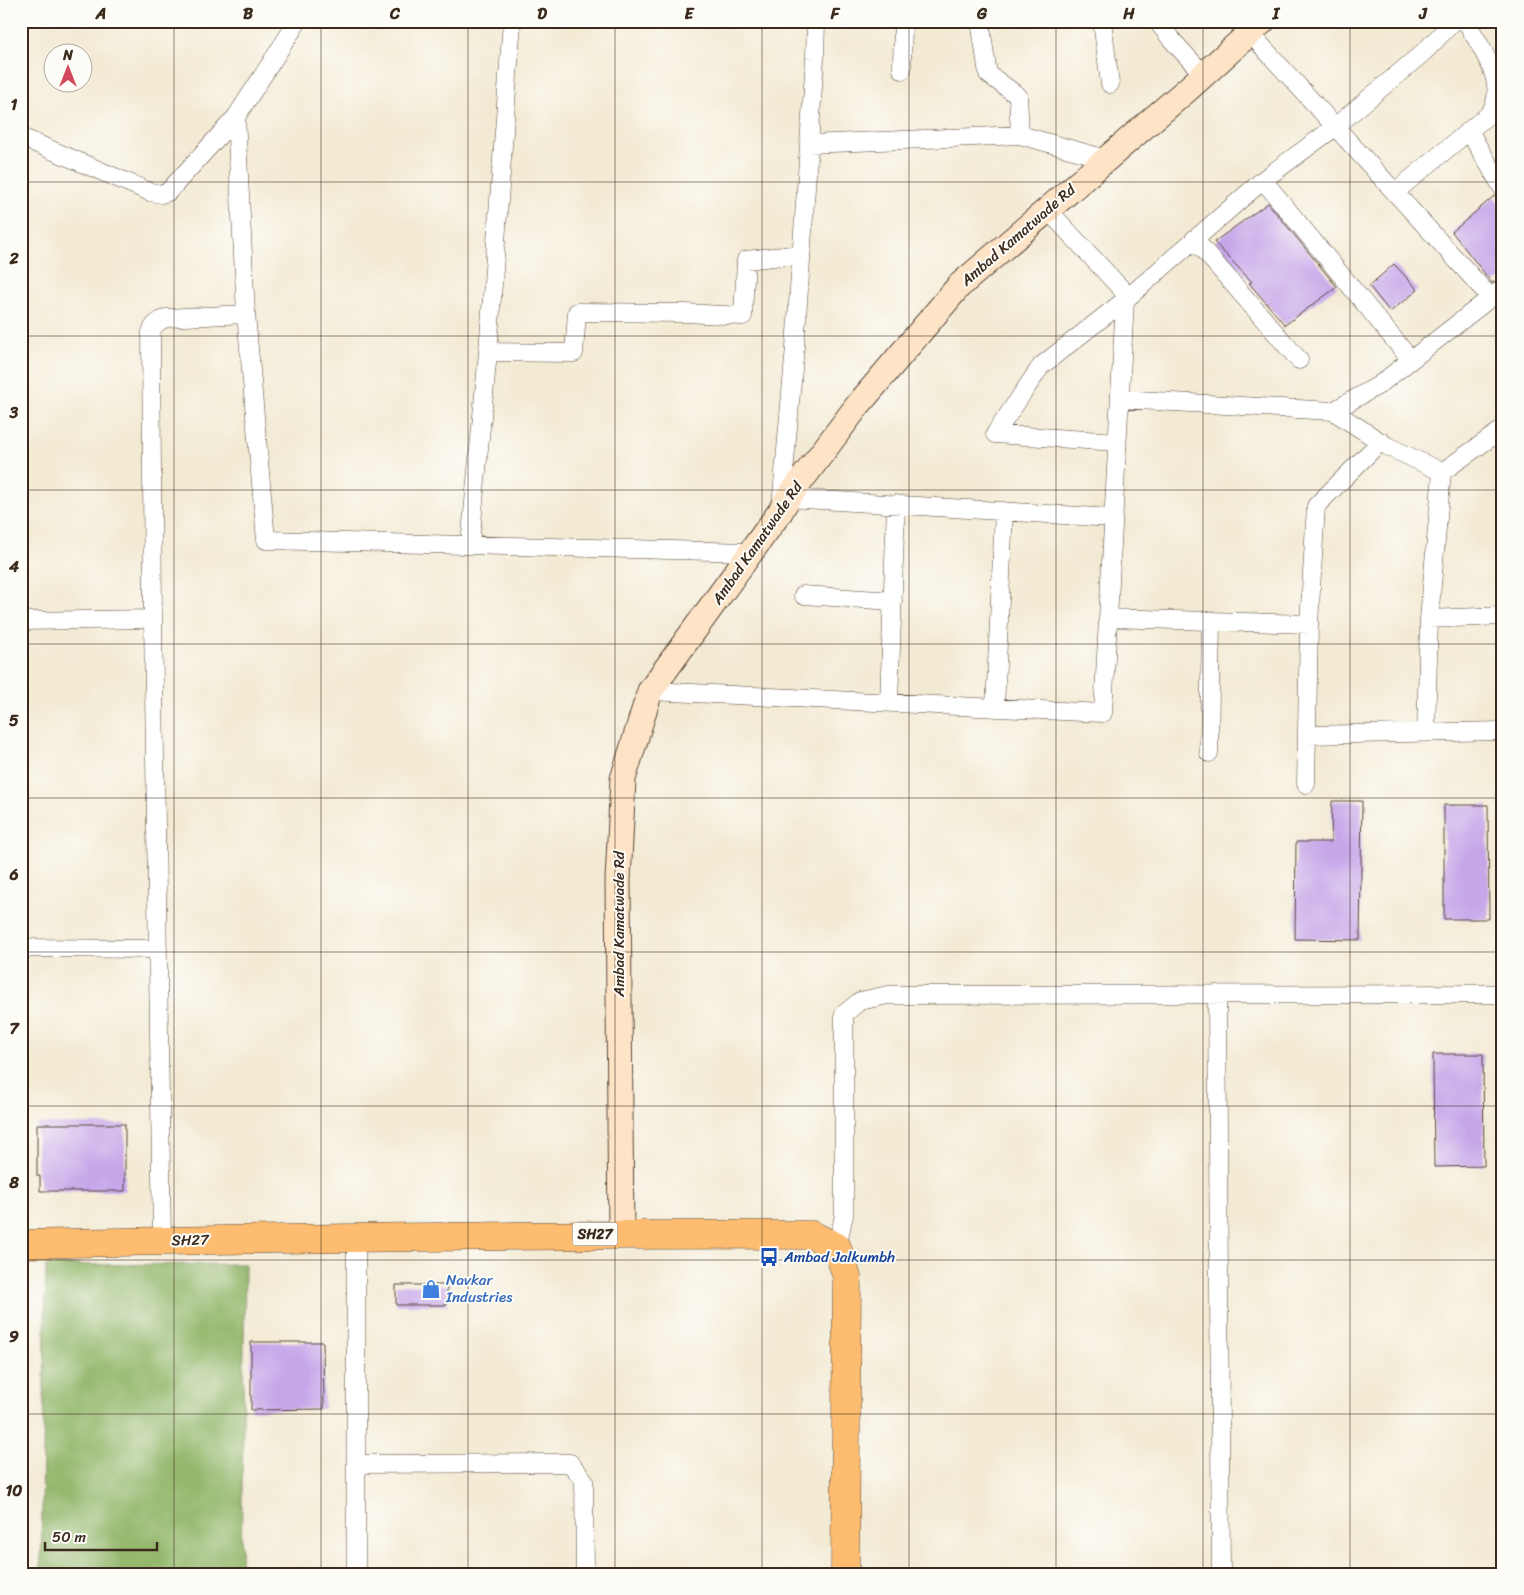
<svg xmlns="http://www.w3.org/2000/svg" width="1524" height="1595" font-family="Sriracha,sans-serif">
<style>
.forest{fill:#94b86d;stroke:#687146}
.building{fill:#c6a6e9}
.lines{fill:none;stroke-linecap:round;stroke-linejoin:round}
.street-casing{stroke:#574739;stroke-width:19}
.secondary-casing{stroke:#574739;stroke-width:27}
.primary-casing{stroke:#574739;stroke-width:29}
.street{stroke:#fff;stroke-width:18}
.secondary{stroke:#fee4c6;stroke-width:25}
.primary{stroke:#fdbc70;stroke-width:28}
.grid{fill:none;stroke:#3b2a1e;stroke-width:1;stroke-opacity:0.55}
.labels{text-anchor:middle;stroke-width:4;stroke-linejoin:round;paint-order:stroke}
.shield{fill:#fdfcf7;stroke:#75695f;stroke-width:1}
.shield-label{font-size:14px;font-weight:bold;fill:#3b2a1e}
.street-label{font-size:15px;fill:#3b2a1e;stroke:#fdfcf7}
.transit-label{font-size:15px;fill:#164399;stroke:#fdfcf7;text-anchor:start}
.shop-label{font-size:15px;fill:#366cbe;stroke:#fdfcf7;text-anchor:start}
.neatline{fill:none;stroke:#3b2a1e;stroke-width:2}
.grid-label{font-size:16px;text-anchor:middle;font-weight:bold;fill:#3b2a1e}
</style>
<rect width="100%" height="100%" fill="#fdfcf7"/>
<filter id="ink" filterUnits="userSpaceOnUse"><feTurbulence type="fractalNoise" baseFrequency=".02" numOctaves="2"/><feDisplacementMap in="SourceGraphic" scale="10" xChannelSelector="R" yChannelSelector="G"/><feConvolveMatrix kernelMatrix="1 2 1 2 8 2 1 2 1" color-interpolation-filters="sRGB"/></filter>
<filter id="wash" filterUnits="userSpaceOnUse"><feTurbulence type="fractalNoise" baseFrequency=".0096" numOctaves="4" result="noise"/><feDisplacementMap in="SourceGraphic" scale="20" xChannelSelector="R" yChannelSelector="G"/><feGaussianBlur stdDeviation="1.12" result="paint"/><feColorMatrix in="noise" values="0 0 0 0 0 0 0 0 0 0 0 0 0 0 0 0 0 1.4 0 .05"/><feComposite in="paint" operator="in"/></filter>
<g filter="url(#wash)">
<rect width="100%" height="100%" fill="#f3ead4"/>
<path class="forest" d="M 245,1264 L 241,1574 L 41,1574 L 46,1265 Z"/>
<g id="blocks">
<path class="building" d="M 1494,196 L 1503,207 L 1503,278 L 1492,283 L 1452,232 Z
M 1268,203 L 1337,287 L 1285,325 L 1249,283 L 1252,282 L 1214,242 Z
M 1394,264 L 1418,290 L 1390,312 L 1369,286 Z
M 1332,801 L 1362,801 L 1360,940 L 1295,939 L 1296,842 L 1331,842 Z
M 1444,805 L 1488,805 L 1489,919 L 1444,919 Z
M 1433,1054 L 1483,1054 L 1484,1166 L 1434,1167 Z
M 37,1124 L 125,1124 L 125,1191 L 40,1191 L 40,1176 L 37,1176 Z
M 396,1285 L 447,1285 L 447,1305 L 396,1305 Z
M 251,1342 L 323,1342 L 324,1409 L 251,1410 Z"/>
</g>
</g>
<g filter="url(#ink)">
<use href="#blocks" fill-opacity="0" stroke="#574739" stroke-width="1"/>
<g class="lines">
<g class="street-casing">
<path id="street" d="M 980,21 L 988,74 L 1018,96 L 1020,135
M 1102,21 L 1110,84
M 1157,21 L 1171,39 L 1204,75
M 1250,33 L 1491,298
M 902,70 L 903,21
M 236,117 L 246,314 L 266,540 L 751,552
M 1469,131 L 1503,189
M 21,137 L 150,192 L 162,194 L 168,192 L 236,117 L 298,21
M 809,144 L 1020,135 L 1106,159
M 1263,180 L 1411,360
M 1395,192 L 1488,115 C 1512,88 1480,47 1466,21
M 1048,210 L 1128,296
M 1194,239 L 1299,360
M 488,352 L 512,21
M 1120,399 L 1333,411 L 1379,385 L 1503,288
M 1333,411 L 1387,446 L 1442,472
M 995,434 L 1041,366 L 1125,300 L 1263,180 L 1335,127 L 1425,51 L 1454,21
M 995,434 L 1117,442
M 788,498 L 1113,518
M 781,507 L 795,347 L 815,58 L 816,21
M 470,545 L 488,352 L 574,353 L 577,312 L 685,313 L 743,316 L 746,260 L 801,254
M 803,595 L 893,601
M 1108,618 L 1309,624 L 1316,506 L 1381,441
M 1429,619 L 1503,616
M 21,621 L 153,619
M 650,691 L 1103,713 L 1125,300
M 889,703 L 896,504
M 995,708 L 1004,511
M 1426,733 L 1429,619 L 1442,472 L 1503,429
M 1307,735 L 1503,731
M 1209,753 L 1211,621
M 1306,784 L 1309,624
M 21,948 L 158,949
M 1217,994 L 1221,1574
M 356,1236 L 356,1574
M 162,1241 L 153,619 L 151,332 C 154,324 159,321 166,318 L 246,314
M 837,1247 L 844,1215 L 844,1014 L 860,1001 L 888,995 L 1503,994
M 356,1464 L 570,1463 L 584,1480 L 585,1574"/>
</g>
<g class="secondary-casing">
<path id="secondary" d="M 621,1234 L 618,880 L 623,779 L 650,691 L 780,512 L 788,498 L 858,405 L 959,286 L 1189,88 L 1263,21"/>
</g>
<g class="primary-casing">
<path id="primary" d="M 21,1244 C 285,1238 549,1234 812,1235 L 837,1247 L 847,1277 L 845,1574"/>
</g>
<use href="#street" class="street"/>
<use href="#secondary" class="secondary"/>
<use href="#primary" class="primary"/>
</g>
</g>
<path class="grid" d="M 174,21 L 174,1574M 321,21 L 321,1574M 468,21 L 468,1574M 615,21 L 615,1574M 762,21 L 762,1574M 909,21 L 909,1574M 1056,21 L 1056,1574M 1203,21 L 1203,1574M 1350,21 L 1350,1574M 21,182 L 1503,182M 21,336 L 1503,336M 21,490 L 1503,490M 21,644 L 1503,644M 21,798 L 1503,798M 21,952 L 1503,952M 21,1106 L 1503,1106M 21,1260 L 1503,1260M 21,1414 L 1503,1414"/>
<defs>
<g id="bus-bare" transform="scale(1.5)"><path d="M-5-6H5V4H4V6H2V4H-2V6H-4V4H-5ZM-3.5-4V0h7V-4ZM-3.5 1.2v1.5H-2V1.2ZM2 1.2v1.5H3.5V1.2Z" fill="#1a4fb4" stroke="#fdfcf7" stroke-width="2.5" paint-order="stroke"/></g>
<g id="shop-bare" transform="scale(1.5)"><path d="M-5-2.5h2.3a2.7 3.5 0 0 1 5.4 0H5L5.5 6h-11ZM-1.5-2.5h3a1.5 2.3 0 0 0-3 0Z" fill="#3f7fe0" stroke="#fdfcf7" stroke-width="2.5" paint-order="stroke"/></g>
</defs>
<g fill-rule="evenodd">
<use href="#bus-bare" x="769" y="1257"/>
<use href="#shop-bare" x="431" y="1289"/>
</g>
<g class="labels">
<rect class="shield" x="572.5" y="1222.5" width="45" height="23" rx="4"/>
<g class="shield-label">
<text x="595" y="1239">SH27</text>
</g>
<g class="street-label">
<text transform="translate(1018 235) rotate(-41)" y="5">Ambad Kamatwade Rd</text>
<text transform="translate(757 543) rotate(-55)" y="5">Ambad Kamatwade Rd</text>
<text transform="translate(619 924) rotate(-90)" y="5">Ambad Kamatwade Rd</text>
<text transform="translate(190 1240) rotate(-1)" y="5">SH27</text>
</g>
<g class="transit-label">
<text x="784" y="1262">Ambad Jalkumbh</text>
</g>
<g class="shop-label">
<text x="446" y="1285">Navkar<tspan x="446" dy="17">Industries</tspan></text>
</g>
</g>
<rect width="1524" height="1595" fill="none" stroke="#fdfcf7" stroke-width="55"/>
<g transform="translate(68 68)"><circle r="24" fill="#fdfcf7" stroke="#afa8a0"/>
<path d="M0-4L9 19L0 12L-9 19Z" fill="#d1495b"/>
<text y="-8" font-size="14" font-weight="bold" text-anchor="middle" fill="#3b2a1e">N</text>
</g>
<path d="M45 1542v8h112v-8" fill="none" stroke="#3b2a1e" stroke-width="2.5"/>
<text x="52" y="1542" font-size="15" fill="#3b2a1e" stroke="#fdfcf7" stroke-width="4" paint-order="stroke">50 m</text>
<rect x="28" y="28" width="1468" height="1540" class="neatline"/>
<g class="grid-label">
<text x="101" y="19">A</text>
<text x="248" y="19">B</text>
<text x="395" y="19">C</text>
<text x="542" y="19">D</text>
<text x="689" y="19">E</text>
<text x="835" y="19">F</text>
<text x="982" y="19">G</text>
<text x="1129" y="19">H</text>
<text x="1276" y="19">I</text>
<text x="1423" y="19">J</text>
<text x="14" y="110">1</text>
<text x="14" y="264">2</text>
<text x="14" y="418">3</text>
<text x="14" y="572">4</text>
<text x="14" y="726">5</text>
<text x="14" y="880">6</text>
<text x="14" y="1034">7</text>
<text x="14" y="1188">8</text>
<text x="14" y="1342">9</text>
<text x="14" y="1496">10</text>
</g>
</svg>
